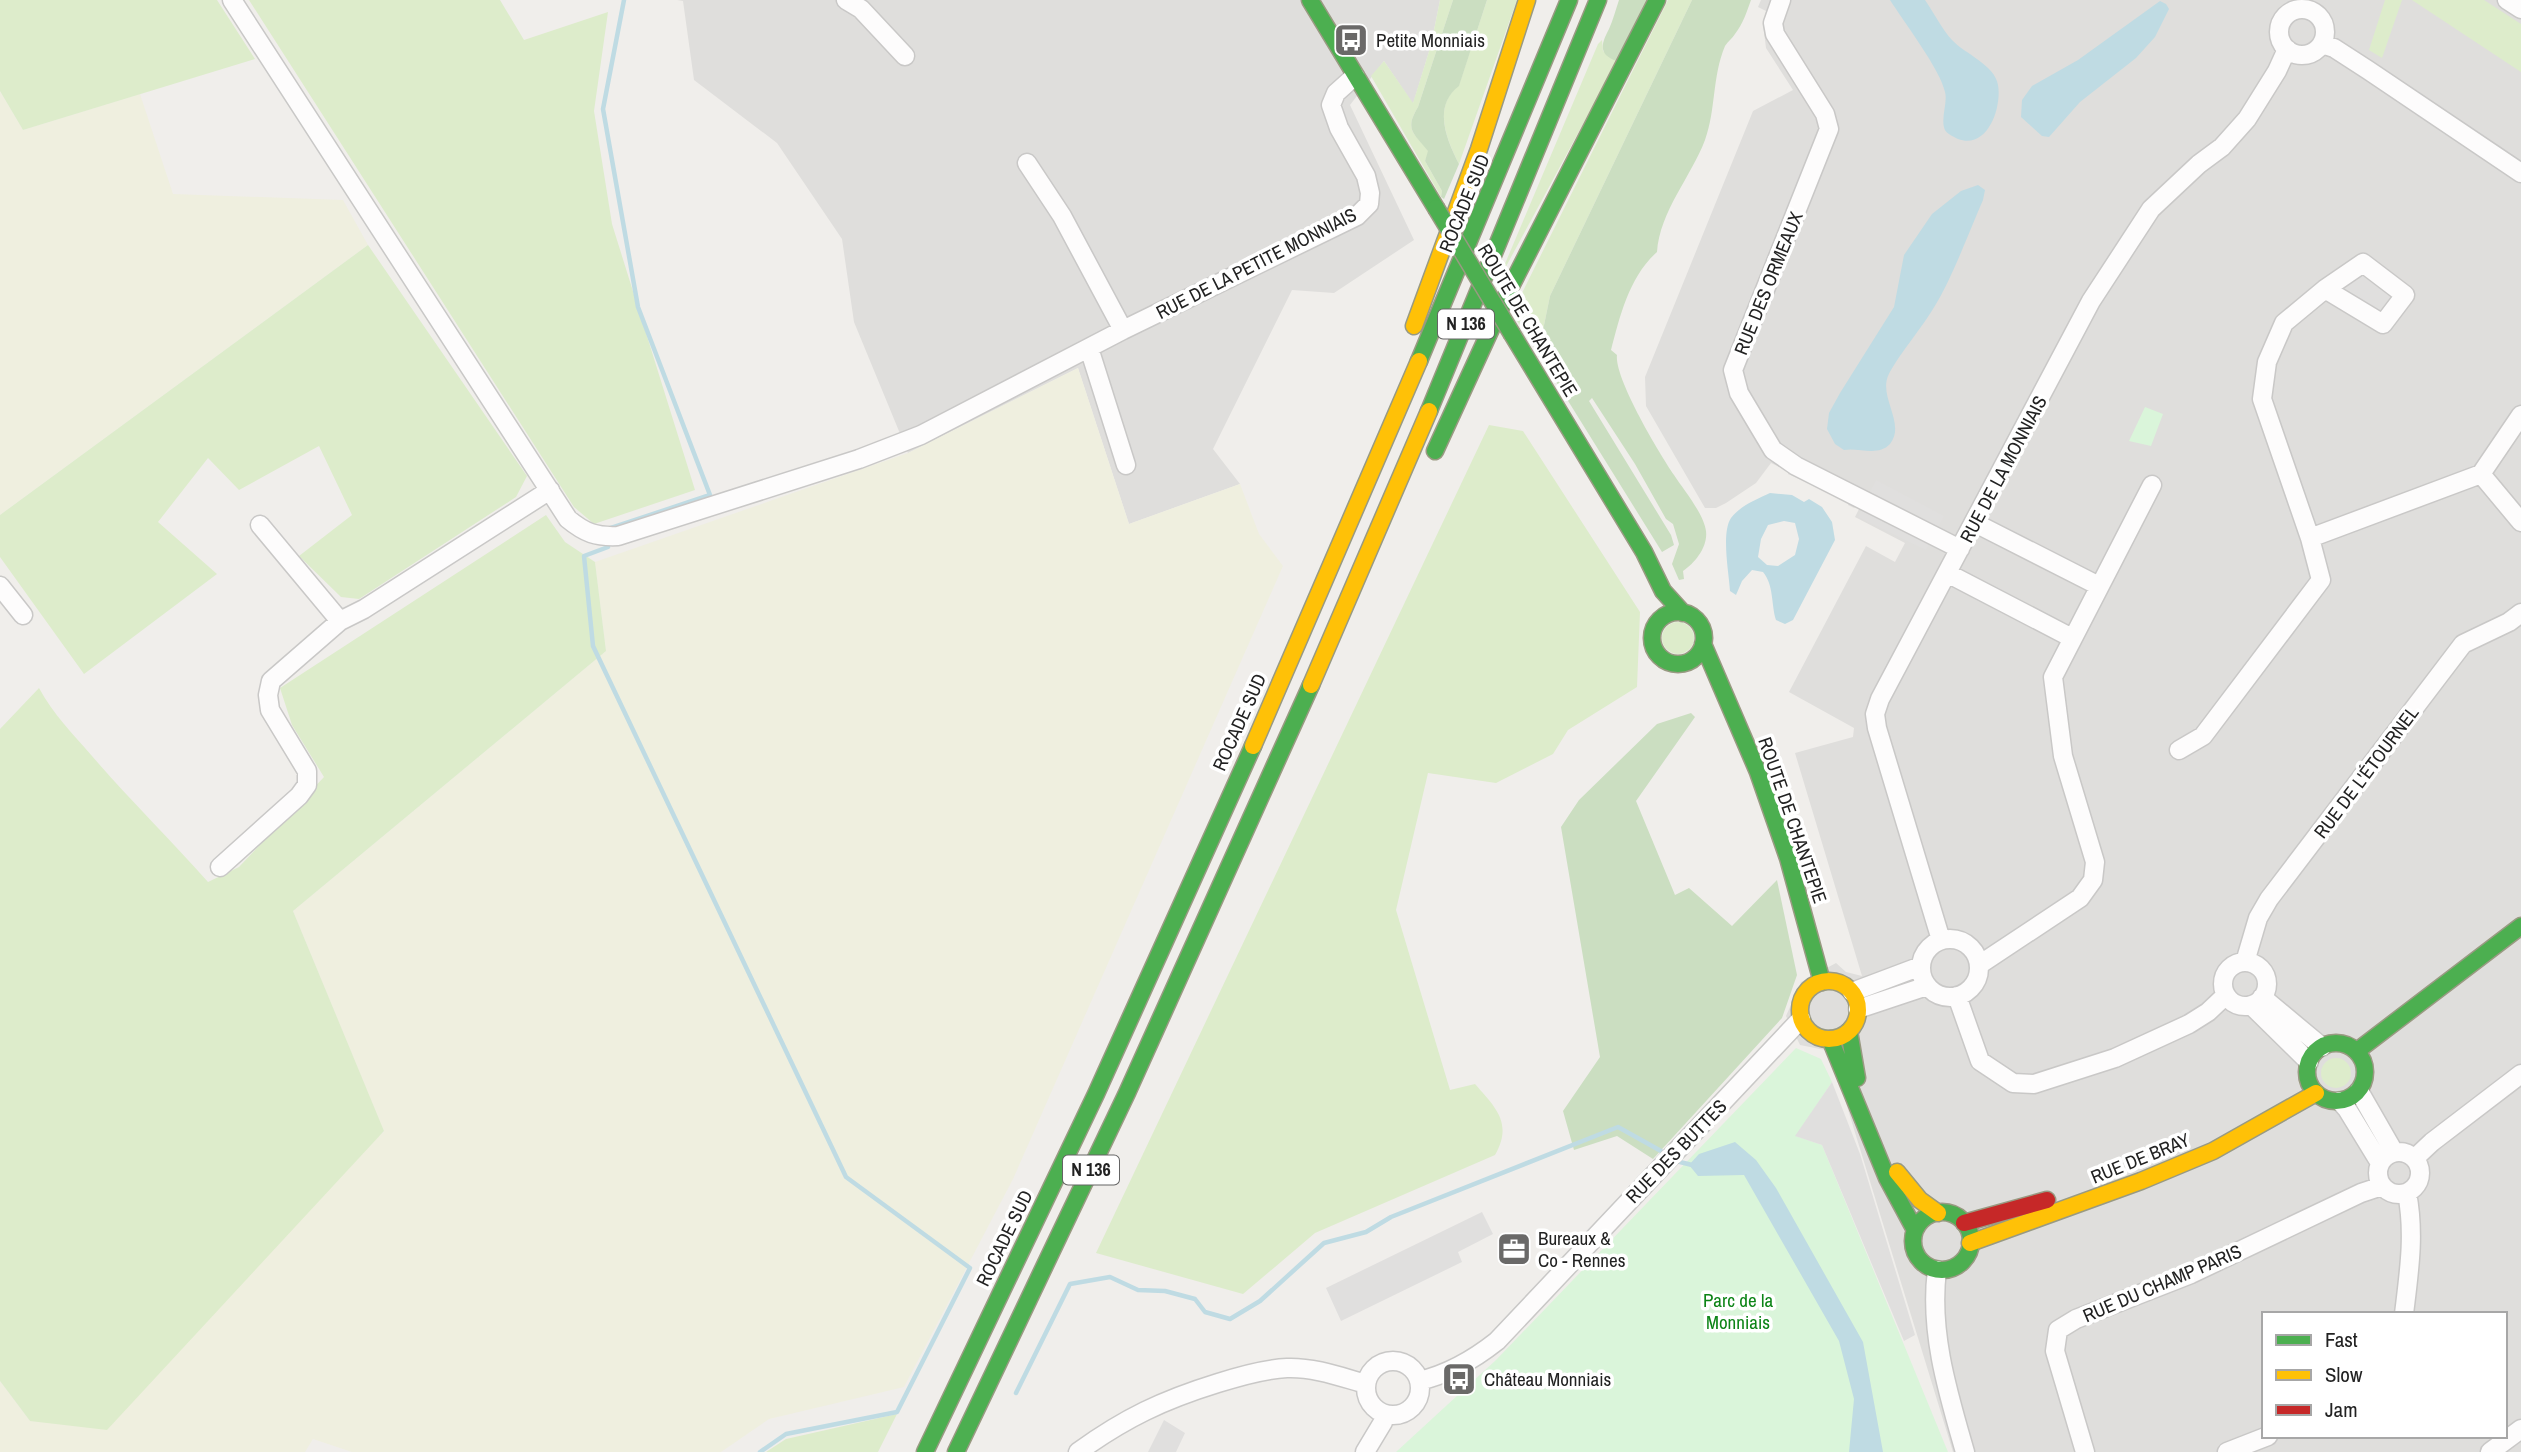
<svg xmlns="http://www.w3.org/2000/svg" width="2521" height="1452" font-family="'Archivo Narrow',sans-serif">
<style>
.residential{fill:#dfdedc;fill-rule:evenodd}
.farmland{fill:#efefdf}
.grass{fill:#ddeccb}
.forest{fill:#cbdec1}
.park{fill:#daf5da}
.parking{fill:#e0dfde}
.water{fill:#bfdbe3;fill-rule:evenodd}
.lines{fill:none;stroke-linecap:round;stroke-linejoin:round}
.stream{stroke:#bfdbe3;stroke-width:4.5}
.street-casing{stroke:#c9c8c7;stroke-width:21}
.fast-casing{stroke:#999a82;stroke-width:19}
.slow-casing{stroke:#999a82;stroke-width:19}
.jam-casing{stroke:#999a82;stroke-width:19}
.street{stroke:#fdfcfc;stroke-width:18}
.fast{stroke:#4caf50;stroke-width:16}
.slow{stroke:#ffc107;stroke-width:16}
.jam{stroke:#c62828;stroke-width:16}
.fast-bridge-casing{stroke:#999a82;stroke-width:19;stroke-linecap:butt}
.fast-bridge{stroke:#4caf50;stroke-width:16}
.labels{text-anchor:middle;stroke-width:7;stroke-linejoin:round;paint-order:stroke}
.shield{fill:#fff;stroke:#646464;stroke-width:2}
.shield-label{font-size:18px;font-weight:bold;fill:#222}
.poi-label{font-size:19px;fill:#222;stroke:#fff;text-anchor:start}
.street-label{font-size:19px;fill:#222;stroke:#fff}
.park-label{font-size:19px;fill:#0c8416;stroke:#fff}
</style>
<rect width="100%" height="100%" fill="#f0eeeb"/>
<path class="residential" d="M 677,0 L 1440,0 L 1431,45 L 1413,104 L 1384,61 L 1350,105 L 1414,240 L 1334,293 L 1292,290 L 1213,449 L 1240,484 L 1129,524 L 1078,368 L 908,453 L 854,322 L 842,239 L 777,143 L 694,80 L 683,1 Z
M 1761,0 L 2521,0 L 2521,1452 L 1953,1452 L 1830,1051 L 1800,1045 L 1786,1016 L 1801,982 L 1836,963 L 1846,972 L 1862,976 L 1795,753 L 1853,737 L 1854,728 L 1789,692 L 1866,546 L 1895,562 L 1905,543 L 1855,517 L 1860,507 L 1858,505 L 1854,508 L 1848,505 L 1849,501 L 1788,474 L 1788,471 L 1771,463 L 1756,483 L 1726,503 L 1716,508 L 1705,508 L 1646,406 L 1645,377 L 1753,111 L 1793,90 L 1766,48 L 1763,24 L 1766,11 L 1758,7 ZM 2264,1314 L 2505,1314 L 2505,1436 L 2264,1436 Z"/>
<path class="farmland" d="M 0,91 L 23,130 L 140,94 L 173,194 L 343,200 L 368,245 L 0,515 Z
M 1078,368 L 1129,524 L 1240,484 L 1259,534 L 1283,566 L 1013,1179 L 904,1387 L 769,1419 L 721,1452 L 352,1452 L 313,1439 L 305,1452 L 0,1452 L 0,1381 L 30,1421 L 384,1132 L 293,911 L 606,651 L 595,562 L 908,453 Z"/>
<path class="grass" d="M 0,0 L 217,0 L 255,59 L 23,130 L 0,91 Z
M 249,0 L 500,0 L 524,40 L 608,12 L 594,111 L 612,224 L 695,490 L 594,524 L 574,507 Z
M 1440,0 L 1453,0 L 1418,107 C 1404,131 1414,133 1429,151 L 1425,161 L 1442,191 L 1441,197 L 1371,76 L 1384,61 L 1413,103 L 1431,45 Z
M 1487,0 L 1517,0 L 1459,164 C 1447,140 1432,107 1459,85 Z
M 1668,0 L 1692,0 L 1550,296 L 1542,335 L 1547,367 L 1512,313 Z
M 2385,0 L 2402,0 L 2382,58 L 2369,50 Z
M 2412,0 L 2484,0 L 2521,24 L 2521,72 Z
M 1602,40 L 1603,51 L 1617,61 L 1496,285 L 1598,44 Z
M 368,245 L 527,476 L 516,497 L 359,599 L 341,597 L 299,556 L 352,515 L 319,446 L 239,490 L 208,458 L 158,522 L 217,574 L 84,674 L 0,557 L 0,515 Z
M 1489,425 L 1523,431 L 1640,612 L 1637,687 L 1568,730 L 1553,754 L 1496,783 L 1428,773 L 1396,910 L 1450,1090 L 1475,1084 C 1496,1108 1513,1123 1495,1155 L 1315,1233 L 1243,1294 L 1096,1253 Z
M 546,515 L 565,542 L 595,562 L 606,651 L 293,911 L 384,1131 L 107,1430 L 30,1421 L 0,1381 L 0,729 L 39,688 C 53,714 73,734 92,756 C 129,799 170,839 208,882 L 239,867 L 324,777 L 292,725 L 280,688 Z
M1662 638a16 16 0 1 1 32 0a16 16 0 1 1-32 0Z
M2321 1073a15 15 0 1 1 30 0a15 15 0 1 1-30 0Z
M 897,1414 L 878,1452 L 766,1452 L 786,1439 Z"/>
<path class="forest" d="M 1453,0 L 1487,0 L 1459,86 C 1432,107 1447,140 1459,164 L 1444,199 L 1441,197 L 1442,191 L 1425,161 L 1428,151 C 1414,133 1404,130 1418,107 Z
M 1619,0 L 1649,0 L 1617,61 C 1598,55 1601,44 1609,29 C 1613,20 1616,9 1619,0 Z
M 1692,0 L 1751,0 C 1747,11 1743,24 1735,34 C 1732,39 1728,41 1725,46 C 1712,77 1716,110 1705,140 C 1691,177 1660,211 1657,252 C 1629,277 1620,316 1611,350 L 1617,355 C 1614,378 1659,453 1674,475 C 1683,489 1704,514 1706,531 C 1708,547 1695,563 1683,571 L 1684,579 L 1679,580 L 1672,564 L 1679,544 L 1673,524 L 1666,519 L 1635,464 L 1592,398 L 1589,401 L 1671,535 L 1674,545 L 1662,552 L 1547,367 L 1542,335 L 1550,296 Z
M 1691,713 L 1695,717 L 1636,801 L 1675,895 L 1689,888 L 1732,926 L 1777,880 L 1797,975 L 1782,1018 L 1653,1159 L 1617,1136 L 1574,1150 L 1563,1111 L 1600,1057 L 1561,827 L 1579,800 L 1657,724 Z"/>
<path class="park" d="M 2145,407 L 2163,414 L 2151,446 L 2129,441 Z
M 1796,1048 L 1821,1059 L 1832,1082 L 1796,1136 L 1822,1145 L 1948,1452 L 1396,1452 L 1496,1360 Z"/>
<path class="parking" d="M 2366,261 L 2408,300 L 2382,333 L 2329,296 Z
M 1876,480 L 1944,516 L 1926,550 L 1858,517 Z
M 1832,1082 L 1860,1154 L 1915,1335 L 1904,1341 L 1822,1145 L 1795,1136 Z
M 1482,1212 L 1493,1234 L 1458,1252 L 1462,1262 L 1341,1321 L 1326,1288 Z
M 1164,1420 L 1185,1433 L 1176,1452 L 1148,1452 Z"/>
<path class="water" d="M 1890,0 L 1925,0 C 1934,13 1942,29 1952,40 C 1965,54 1995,65 1998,85 C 2002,107 1988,150 1958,139 C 1954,137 1947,134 1945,130 C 1940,119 1948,103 1945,92 C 1940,69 1904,22 1890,0 Z
M 2160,1 L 2166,4 L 2169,9 L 2155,37 L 2136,58 L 2080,102 L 2049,137 L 2042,136 L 2021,117 L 2022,100 L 2032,86 L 2078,60 Z
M 1978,185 L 1985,190 L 1983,200 C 1968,234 1952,279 1933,309 C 1921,329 1897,357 1888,376 C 1879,398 1906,424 1890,444 C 1878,457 1858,447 1844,450 L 1835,444 L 1827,429 L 1829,413 L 1840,393 L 1894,307 L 1904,255 L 1932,214 L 1961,191 Z
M 1770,493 L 1792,495 L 1804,502 L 1809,499 L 1822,507 L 1832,522 L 1835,540 L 1793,620 L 1785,624 L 1776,620 C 1771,604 1774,585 1763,572 L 1752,570 L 1742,581 L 1736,595 L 1730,591 C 1729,573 1721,533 1731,518 C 1740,506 1757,499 1770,493 ZM 1784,521 L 1795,523 L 1799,539 L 1795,555 L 1778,566 L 1767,565 L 1758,557 L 1761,539 L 1768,525 Z
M 1735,1142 L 1756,1160 L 1776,1188 L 1863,1342 L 1883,1452 L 1849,1452 L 1854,1399 L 1839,1341 L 1744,1175 L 1698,1176 L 1689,1165 L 1699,1154 Z"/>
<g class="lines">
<path class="stream" d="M 611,528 L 710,495 L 638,307 L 603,109 L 624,0
M 608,547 L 584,556 L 593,646 L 846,1177 L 970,1268 L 897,1412 L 786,1434 L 760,1452
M 1680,1162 L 1692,1165
M 1016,1393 L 1070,1284 L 1110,1277 L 1138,1290 L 1165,1291 L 1195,1299 L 1205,1312 L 1230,1319 L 1260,1301 L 1324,1243 L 1366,1232 L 1391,1217 L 1618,1127 L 1661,1151"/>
<g class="street-casing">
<path id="street" d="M 232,0 L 568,519 C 585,533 596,537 618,536 L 859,459 L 921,435 L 1123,330
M 846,0 L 861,9 L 905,56
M 1781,0 L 1773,23 L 1775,34 L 1825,114 L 1829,129 L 1733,370 L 1739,393 L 1773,450 L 1796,466 L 1960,549
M 2507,0 L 2521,9
M2279 32a23 23 0 1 1 46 0a23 23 0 1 1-46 0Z
M 2322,44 L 2334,48 L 2368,70 L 2521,173
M 1027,163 L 1062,216 L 1123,330 L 1357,216 L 1369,204 L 1370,193 L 1366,176 L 1339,128 L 1331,105 L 1336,93 L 1355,76
M 1089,348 L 1126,465
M 2481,474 L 2521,522
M 1975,523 L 2099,586
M 260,525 L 340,621 L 364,609 L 550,490
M 2310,538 L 2262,399 L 2267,362 L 2284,323 L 2325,289 L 2363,263 L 2405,295 L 2383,324 L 2325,289
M 1947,573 L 2072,638
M 0,586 L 23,615
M 2179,750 L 2203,736 L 2321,580 L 2310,538 L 2481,474 L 2521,415
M 220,867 L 299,796 L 307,785 L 307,771 L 270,710 L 268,695 L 271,681 L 340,621
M1921 968a29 29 0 1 1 58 0a29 29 0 1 1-58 0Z
M 1941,940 L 1877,728 L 1875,714 L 1880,699 L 2091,301 L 2151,209 L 2199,164 L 2222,147 L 2247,119 L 2277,71 L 2287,49
M 2245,962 L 2258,918 L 2269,899 L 2463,644 L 2509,622 L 2521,613
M2223 984a22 22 0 1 1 44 0a22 22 0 1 1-44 0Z
M 1979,965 L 2080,898 L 2093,880 L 2095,862 L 2063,756 L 2053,677 L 2152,485
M 1852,992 L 1921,966
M 1957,996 L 1980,1061 L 2013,1083 L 2034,1084 L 2115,1058 L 2189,1024 L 2208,1012 L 2226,995
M 2262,997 L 2322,1047
M 2251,1005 L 2309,1062
M 1858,1009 L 1927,986
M 2359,1091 L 2394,1152
M 2340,1101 L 2347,1109 L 2380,1163
M2378 1173a21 21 0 1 1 42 0a21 21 0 1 1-42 0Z
M 2415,1158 L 2432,1142 L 2521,1074
M 1937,1270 C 1929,1332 1948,1393 1965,1452
M 2404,1314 C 2409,1272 2415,1234 2407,1193
M1366 1388a27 27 0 1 1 54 0a27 27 0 1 1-54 0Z
M 1419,1381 C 1449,1374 1473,1360 1497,1341 L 1801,1019
M 1078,1452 C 1125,1418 1163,1400 1218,1383 C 1240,1376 1264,1369 1287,1368 C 1314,1367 1341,1377 1366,1384
M 1365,1452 L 1383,1422 L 1385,1414
M 2085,1452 L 2055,1351 L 2058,1330 L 2076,1319 L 2191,1274 L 2361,1193 L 2382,1186
M 2227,1452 L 2268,1436
M 2490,1452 L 2521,1429"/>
</g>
<g class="fast-casing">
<path id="fast" d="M 1310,0 L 1436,208
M 1512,334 L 1644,552 L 1663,591 L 1683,613
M 1419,361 L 1569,0
M 1429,411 L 1598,0
M 1435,451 L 1507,294 L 1657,0
M1652 638a26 26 0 1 1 52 0a26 26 0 1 1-52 0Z
M 1703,644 L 1758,772 L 1788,858 L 1822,982
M 1849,1031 L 1857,1078
M 1830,1039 L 1887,1178 L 1915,1230
M2307 1072a29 29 0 1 1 58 0a29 29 0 1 1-58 0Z
M 2357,1051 L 2521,926
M1913 1241a29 29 0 1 1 58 0a29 29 0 1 1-58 0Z
M 925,1452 L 1096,1094 L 1253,746
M 956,1452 L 1127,1093 L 1311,685"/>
</g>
<g class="slow-casing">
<path id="slow" d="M 1414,326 L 1479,149 L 1527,0
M 1311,685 L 1429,411
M 1253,746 L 1419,361
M1800 1010a29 29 0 1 1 58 0a29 29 0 1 1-58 0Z
M 1897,1172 L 1920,1200 L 1938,1213
M 1970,1243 L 2141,1181 L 2213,1151 L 2316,1093"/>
</g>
<g class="jam-casing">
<path id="jam" d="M 1964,1223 L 2047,1200"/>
</g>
<use href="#street" class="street"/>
<use href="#fast" class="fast"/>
<use href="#slow" class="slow"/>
<use href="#jam" class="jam"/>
<g class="fast-bridge-casing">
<path id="fast-bridge" d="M 1436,208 L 1512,334"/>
</g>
<use href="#fast-bridge" class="fast-bridge"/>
</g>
<defs>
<g id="bus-square" transform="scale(1.75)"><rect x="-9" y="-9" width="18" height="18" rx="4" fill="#6a6968" stroke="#fff"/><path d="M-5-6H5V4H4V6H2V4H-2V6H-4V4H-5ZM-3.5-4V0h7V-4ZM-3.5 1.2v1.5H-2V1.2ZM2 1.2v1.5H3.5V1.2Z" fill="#fff"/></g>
<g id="office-square" transform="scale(1.75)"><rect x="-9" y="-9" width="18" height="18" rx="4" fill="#6a6968" stroke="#fff"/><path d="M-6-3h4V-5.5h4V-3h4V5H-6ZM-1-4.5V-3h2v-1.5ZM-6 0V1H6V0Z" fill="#fff"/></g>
</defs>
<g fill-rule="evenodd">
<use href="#bus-square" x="1351" y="40"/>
<use href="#office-square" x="1514" y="1249"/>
<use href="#bus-square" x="1459" y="1379"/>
</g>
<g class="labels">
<g class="shield">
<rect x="1438" y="309.5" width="56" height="29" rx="5"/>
<rect x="1063" y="1155.5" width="56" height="29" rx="5"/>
</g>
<g class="shield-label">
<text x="1466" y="330">N 136</text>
<text x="1091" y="1176">N 136</text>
</g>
<g class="poi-label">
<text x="1376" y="47">Petite Monniais</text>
<text x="1538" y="1245">Bureaux &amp;<tspan x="1538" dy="22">Co - Rennes</tspan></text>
<text x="1484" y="1386">Château Monniais</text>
</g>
<g class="street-label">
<text transform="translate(1464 203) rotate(-68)" y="7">ROCADE SUD</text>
<text transform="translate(1256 263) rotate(-27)" y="7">RUE DE LA PETITE MONNIAIS</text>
<text transform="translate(1768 283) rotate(-68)" y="7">RUE DES ORMEAUX</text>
<text transform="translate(1528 320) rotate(59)" y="7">ROUTE DE CHANTEPIE</text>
<text transform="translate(2003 469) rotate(-62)" y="7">RUE DE LA MONNIAIS</text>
<text transform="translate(1239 722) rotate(-66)" y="7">ROCADE SUD</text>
<text transform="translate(2366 772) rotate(-53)" y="7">RUE DE L'ÉTOURNEL</text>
<text transform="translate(1793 820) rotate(71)" y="7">ROUTE DE CHANTEPIE</text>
<text transform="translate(1676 1151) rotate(-46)" y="7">RUE DES BUTTES</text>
<text transform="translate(2140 1158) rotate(-22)" y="7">RUE DE BRAY</text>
<text transform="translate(1004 1238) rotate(-64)" y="7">ROCADE SUD</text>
<text transform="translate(2162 1283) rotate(-23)" y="7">RUE DU CHAMP PARIS</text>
</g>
<g class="park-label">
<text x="1738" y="1307">Parc de la<tspan x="1738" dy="22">Monniais</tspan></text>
</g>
</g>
<rect x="2262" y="1312" width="245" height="126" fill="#ffffff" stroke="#a7a7a7" stroke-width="2"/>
<rect x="2276" y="1335" width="35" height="10" fill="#4caf50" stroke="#a7a7a7" stroke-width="2"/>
<text x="2325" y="1347" font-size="21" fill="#222222">Fast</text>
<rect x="2276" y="1370" width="35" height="10" fill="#ffc107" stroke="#a7a7a7" stroke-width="2"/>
<text x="2325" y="1382" font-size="21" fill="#222222">Slow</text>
<rect x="2276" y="1405" width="35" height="10" fill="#c62828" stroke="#a7a7a7" stroke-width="2"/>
<text x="2325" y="1417" font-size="21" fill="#222222">Jam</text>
</svg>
